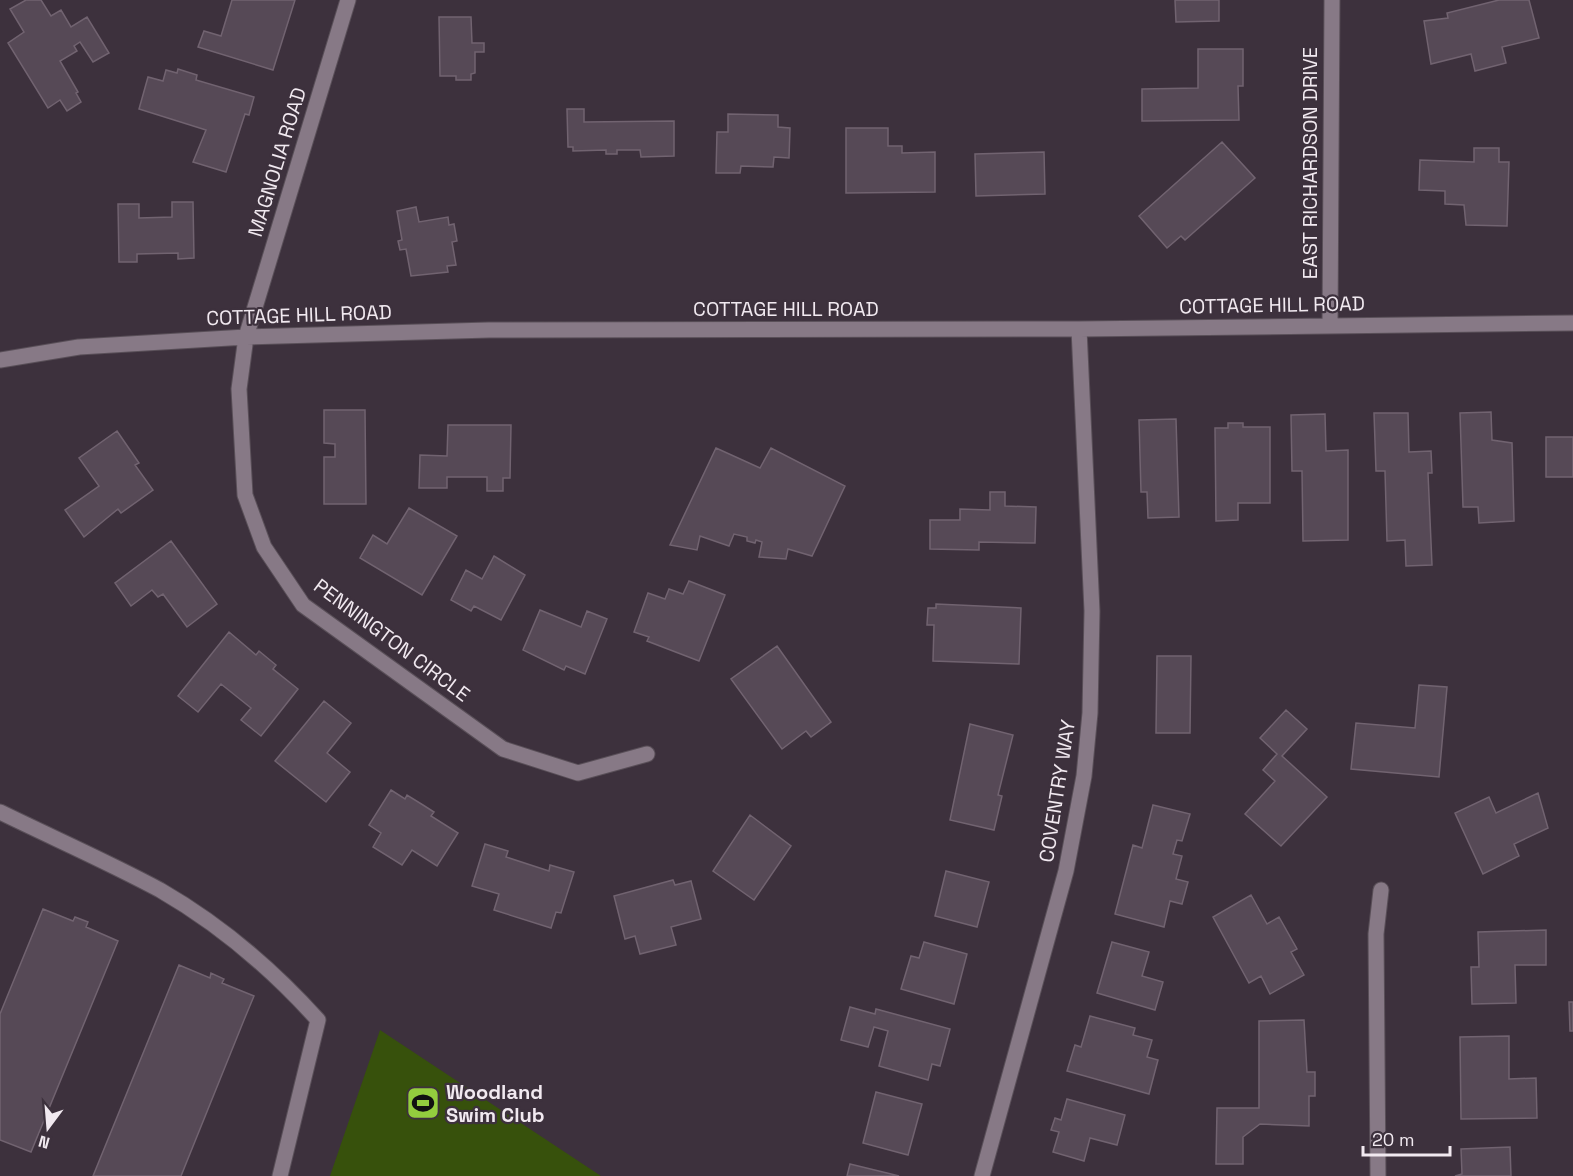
<svg xmlns="http://www.w3.org/2000/svg" width="1573" height="1176" font-family="'Space Grotesk',sans-serif">
<style>
.pitch{fill:#37510c}
.building{fill:#564956;stroke:#716370;stroke-width:1.5}
.lines{fill:none;stroke-linecap:round;stroke-linejoin:round}
.minor-casing{stroke:#594f58;stroke-width:17}
.minor{stroke:#877986;stroke-width:15}
.labels{text-anchor:middle;stroke-width:4.5;stroke-linejoin:round;paint-order:stroke}
.street-label{font-size:20px;fill:#f1e9f0;stroke:#3d313d}
.poi-label{font-size:20px;font-weight:bold;fill:#f1e9f0;stroke:#3d313d;text-anchor:start}
</style>
<rect width="100%" height="100%" fill="#3d313d"/>
<path class="pitch" d="M 380,1030 L 601,1176 L 330,1176 Z"/>
<path class="building" d="M 26,0 L 41,0 L 51,16 L 61,10 L 71,27 L 87,17 L 109,53 L 93,62 L 80,42 L 74,46 L 77,51 L 60,61 L 78,92 L 76,93 L 81,102 L 67,111 L 60,100 L 48,108 L 8,43 L 24,32 L 10,9 Z
M 232,0 L 295,0 L 273,70 L 198,47 L 204,31 L 221,36 Z
M 1175,0 L 1219,0 L 1219,21 L 1176,22 Z
M 1499,0 L 1529,0 L 1539,38 L 1502,47 L 1506,63 L 1475,71 L 1471,54 L 1431,64 L 1424,21 L 1448,18 L 1447,13 Z
M 439,17 L 471,17 L 472,43 L 484,43 L 484,52 L 475,52 L 475,73 L 471,74 L 471,80 L 456,80 L 456,76 L 440,76 Z
M 1198,49 L 1243,49 L 1243,86 L 1238,86 L 1239,120 L 1142,121 L 1142,89 L 1198,88 Z
M 178,69 L 197,75 L 196,80 L 254,97 L 249,115 L 245,114 L 226,172 L 193,162 L 206,130 L 139,109 L 148,77 L 163,81 L 166,70 L 177,73 Z
M 567,109 L 584,109 L 584,122 L 674,121 L 674,156 L 641,157 L 640,150 L 617,150 L 617,154 L 606,154 L 606,150 L 573,151 L 573,147 L 568,147 Z
M 728,114 L 778,115 L 778,127 L 790,128 L 789,158 L 774,157 L 773,167 L 741,166 L 740,173 L 716,173 L 717,132 L 728,132 Z
M 846,128 L 888,128 L 888,146 L 902,146 L 902,153 L 935,152 L 935,192 L 846,193 Z
M 1222,142 L 1255,178 L 1185,240 L 1181,236 L 1167,248 L 1139,216 Z
M 1474,148 L 1499,148 L 1499,162 L 1509,162 L 1507,226 L 1466,225 L 1464,205 L 1445,204 L 1445,191 L 1419,190 L 1420,160 L 1474,162 Z
M 1044,152 L 1045,194 L 976,196 L 975,154 Z
M 172,202 L 193,202 L 194,258 L 178,259 L 178,253 L 137,254 L 137,262 L 119,262 L 118,204 L 139,204 L 139,218 L 172,217 Z
M 416,207 L 419,222 L 448,217 L 449,225 L 454,224 L 457,241 L 452,242 L 456,265 L 447,266 L 448,272 L 411,276 L 406,249 L 400,250 L 398,241 L 402,240 L 397,211 Z
M 324,410 L 365,410 L 366,504 L 324,504 L 324,457 L 335,457 L 335,444 L 324,443 Z
M 1491,412 L 1492,440 L 1512,443 L 1514,521 L 1479,523 L 1478,507 L 1463,507 L 1460,413 Z
M 1374,413 L 1408,413 L 1409,452 L 1431,451 L 1432,473 L 1428,473 L 1432,565 L 1406,566 L 1405,540 L 1387,541 L 1385,471 L 1376,471 Z
M 1325,414 L 1326,451 L 1348,450 L 1348,540 L 1303,541 L 1302,471 L 1292,471 L 1291,415 Z
M 1176,419 L 1179,517 L 1148,518 L 1147,492 L 1141,492 L 1139,420 Z
M 1228,423 L 1243,423 L 1243,427 L 1270,427 L 1270,503 L 1238,503 L 1238,520 L 1216,521 L 1215,428 L 1228,428 Z
M 448,425 L 511,425 L 510,478 L 503,478 L 503,491 L 487,491 L 487,477 L 447,477 L 447,488 L 419,488 L 420,455 L 447,456 Z
M 117,431 L 139,463 L 135,465 L 153,490 L 121,513 L 118,509 L 84,537 L 65,510 L 99,486 L 79,458 Z
M 1546,437 L 1573,437 L 1573,477 L 1546,477 Z
M 716,448 L 760,468 L 771,448 L 845,486 L 812,556 L 788,549 L 786,559 L 759,557 L 762,542 L 756,540 L 755,543 L 747,541 L 747,537 L 734,534 L 729,546 L 700,536 L 697,550 L 670,545 Z
M 990,492 L 1005,492 L 1005,506 L 1036,507 L 1035,543 L 979,542 L 979,550 L 930,549 L 930,520 L 960,520 L 960,509 L 990,510 Z
M 409,508 L 457,536 L 422,595 L 360,558 L 373,535 L 387,544 Z
M 171,541 L 217,604 L 187,627 L 163,594 L 158,597 L 152,590 L 131,606 L 115,583 Z
M 494,556 L 525,575 L 501,620 L 474,606 L 471,611 L 451,600 L 466,570 L 482,579 Z
M 689,581 L 725,595 L 699,661 L 647,641 L 649,637 L 634,632 L 648,593 L 665,599 L 669,589 L 683,594 Z
M 936,604 L 1021,608 L 1019,664 L 933,661 L 934,625 L 927,625 L 928,608 L 936,608 Z
M 540,610 L 581,627 L 587,611 L 607,619 L 585,674 L 566,666 L 564,670 L 523,650 Z
M 229,632 L 256,655 L 259,651 L 276,665 L 273,669 L 298,689 L 261,736 L 241,720 L 251,708 L 221,684 L 198,712 L 178,696 Z
M 777,646 L 831,722 L 811,737 L 806,731 L 782,749 L 731,679 Z
M 1157,656 L 1191,656 L 1190,733 L 1156,733 Z
M 1419,685 L 1447,687 L 1439,777 L 1351,769 L 1356,723 L 1415,728 Z
M 324,701 L 351,723 L 327,753 L 350,772 L 326,802 L 275,761 Z
M 1286,710 L 1307,729 L 1282,756 L 1327,797 L 1281,846 L 1245,814 L 1275,781 L 1263,770 L 1277,754 L 1260,738 Z
M 970,724 L 1013,735 L 998,795 L 1002,796 L 994,830 L 950,820 Z
M 391,790 L 405,799 L 407,795 L 423,805 L 434,812 L 431,816 L 458,833 L 437,866 L 412,850 L 402,865 L 373,847 L 381,833 L 369,825 Z
M 1538,793 L 1548,828 L 1514,844 L 1519,856 L 1483,874 L 1455,813 L 1489,797 L 1496,813 Z
M 1153,805 L 1190,814 L 1182,841 L 1177,840 L 1173,854 L 1182,856 L 1176,879 L 1188,882 L 1182,904 L 1170,901 L 1164,927 L 1115,914 L 1133,845 L 1142,848 Z
M 750,815 L 791,846 L 754,900 L 713,871 Z
M 485,844 L 508,851 L 506,857 L 549,871 L 550,865 L 574,872 L 561,913 L 556,912 L 551,928 L 494,910 L 499,894 L 472,886 Z
M 946,871 L 989,882 L 977,927 L 935,916 Z
M 673,880 L 675,885 L 691,881 L 701,919 L 671,927 L 676,945 L 640,954 L 635,936 L 625,939 L 614,896 Z
M 1251,895 L 1267,924 L 1279,917 L 1297,949 L 1291,952 L 1304,975 L 1270,994 L 1261,976 L 1249,983 L 1213,917 Z
M 43,909 L 73,921 L 75,917 L 88,922 L 86,927 L 118,941 L 31,1152 L 0,1140 L 0,1014 Z
M 1546,930 L 1546,965 L 1515,965 L 1516,1003 L 1472,1004 L 1471,967 L 1479,967 L 1478,932 Z
M 924,942 L 967,954 L 954,1004 L 901,989 L 911,956 L 919,958 Z
M 1112,942 L 1149,952 L 1142,976 L 1163,982 L 1155,1010 L 1097,993 Z
M 179,965 L 210,978 L 211,973 L 224,979 L 222,983 L 254,996 L 244,1020 L 181,1176 L 93,1176 Z
M 1569,1002 L 1573,1002 L 1573,1031 L 1570,1031 Z
M 850,1007 L 875,1014 L 876,1009 L 950,1029 L 940,1066 L 932,1064 L 928,1080 L 879,1066 L 888,1031 L 874,1027 L 868,1047 L 841,1040 Z
M 1090,1016 L 1135,1028 L 1133,1035 L 1152,1040 L 1147,1057 L 1158,1060 L 1149,1094 L 1067,1071 L 1075,1045 L 1081,1047 Z
M 1304,1020 L 1307,1072 L 1315,1072 L 1315,1096 L 1309,1096 L 1309,1126 L 1260,1124 L 1243,1137 L 1243,1164 L 1216,1164 L 1217,1108 L 1259,1108 L 1259,1021 Z
M 1509,1036 L 1509,1079 L 1536,1078 L 1537,1118 L 1461,1119 L 1460,1037 Z
M 876,1092 L 922,1104 L 908,1155 L 863,1143 Z
M 1067,1099 L 1125,1115 L 1117,1145 L 1090,1138 L 1084,1161 L 1053,1152 L 1059,1132 L 1051,1130 L 1055,1118 L 1061,1120 Z
M 1510,1147 L 1511,1176 L 1455,1176 L 1462,1174 L 1461,1149 Z
M 850,1164 L 887,1173 L 899,1176 L 847,1176 Z"/>
<g class="lines">
<g class="minor-casing">
<path id="minor" d="M 348,0 L 246,337 L 239,389 L 245,495 L 264,547 L 303,605 L 503,749 L 578,773 L 647,754
M 1330,326 L 1332,0
M 0,360 L 79,347 L 246,337 L 489,330 L 1079,329 L 1573,323
M 0,812 C 53,838 108,862 160,890 C 219,924 273,970 318,1020 L 280,1176
M 982,1176 L 1066,871 L 1084,776 L 1090,713 L 1092,611 L 1079,329
M 1378,1176 L 1376,934 L 1381,890"/>
</g>
<use href="#minor" class="minor"/>
</g>
<defs>
<g id="stadium-square" transform="scale(1.725)"><rect x="-9" y="-9" width="18" height="18" rx="4" fill="#93cd3e" stroke="#3d313d"/><path d="M0-5a6.5 5 0 1 0 0 10a6.5 5 0 1 0 0-10ZM-3.5-1.8h7v3.6h-7Z" fill="#111"/></g>
</defs>
<g fill-rule="evenodd">
<use href="#stadium-square" x="423" y="1103"/>
</g>
<g class="labels">
<g class="street-label">
<text transform="translate(277 162) rotate(-73)" y="7">MAGNOLIA ROAD</text>
<text transform="translate(1310 163) rotate(-90)" y="7">EAST RICHARDSON DRIVE</text>
<text transform="translate(1272 305) rotate(-1)" y="7">COTTAGE HILL ROAD</text>
<text x="786" y="316">COTTAGE HILL ROAD</text>
<text transform="translate(299 315) rotate(-2)" y="7">COTTAGE HILL ROAD</text>
<text transform="translate(392 640) rotate(37)" y="7">PENNINGTON CIRCLE</text>
<text transform="translate(1057 791) rotate(-81)" y="7">COVENTRY WAY</text>
</g>
<g class="poi-label">
<text x="446" y="1099">Woodland<tspan x="446" dy="23">Swim Club</tspan></text>
</g>
</g>
<g transform="translate(48 1128) rotate(196)" stroke="#3d313d" stroke-width="4.5" paint-order="stroke">
<path d="M0-4.5L10 22L0 15L-10 22Z" fill="#f1e9f0"/>
<text y="-9" font-size="16" font-weight="bold" text-anchor="middle" fill="#f1e9f0">N</text>
</g>
<path d="M1363 1146v9h87v-9" fill="none" stroke="#f1e9f0" stroke-width="3"/>
<text x="1372" y="1146" font-size="18" fill="#f1e9f0" stroke="#3d313d" stroke-width="4.5" paint-order="stroke">20 m</text>
</svg>
